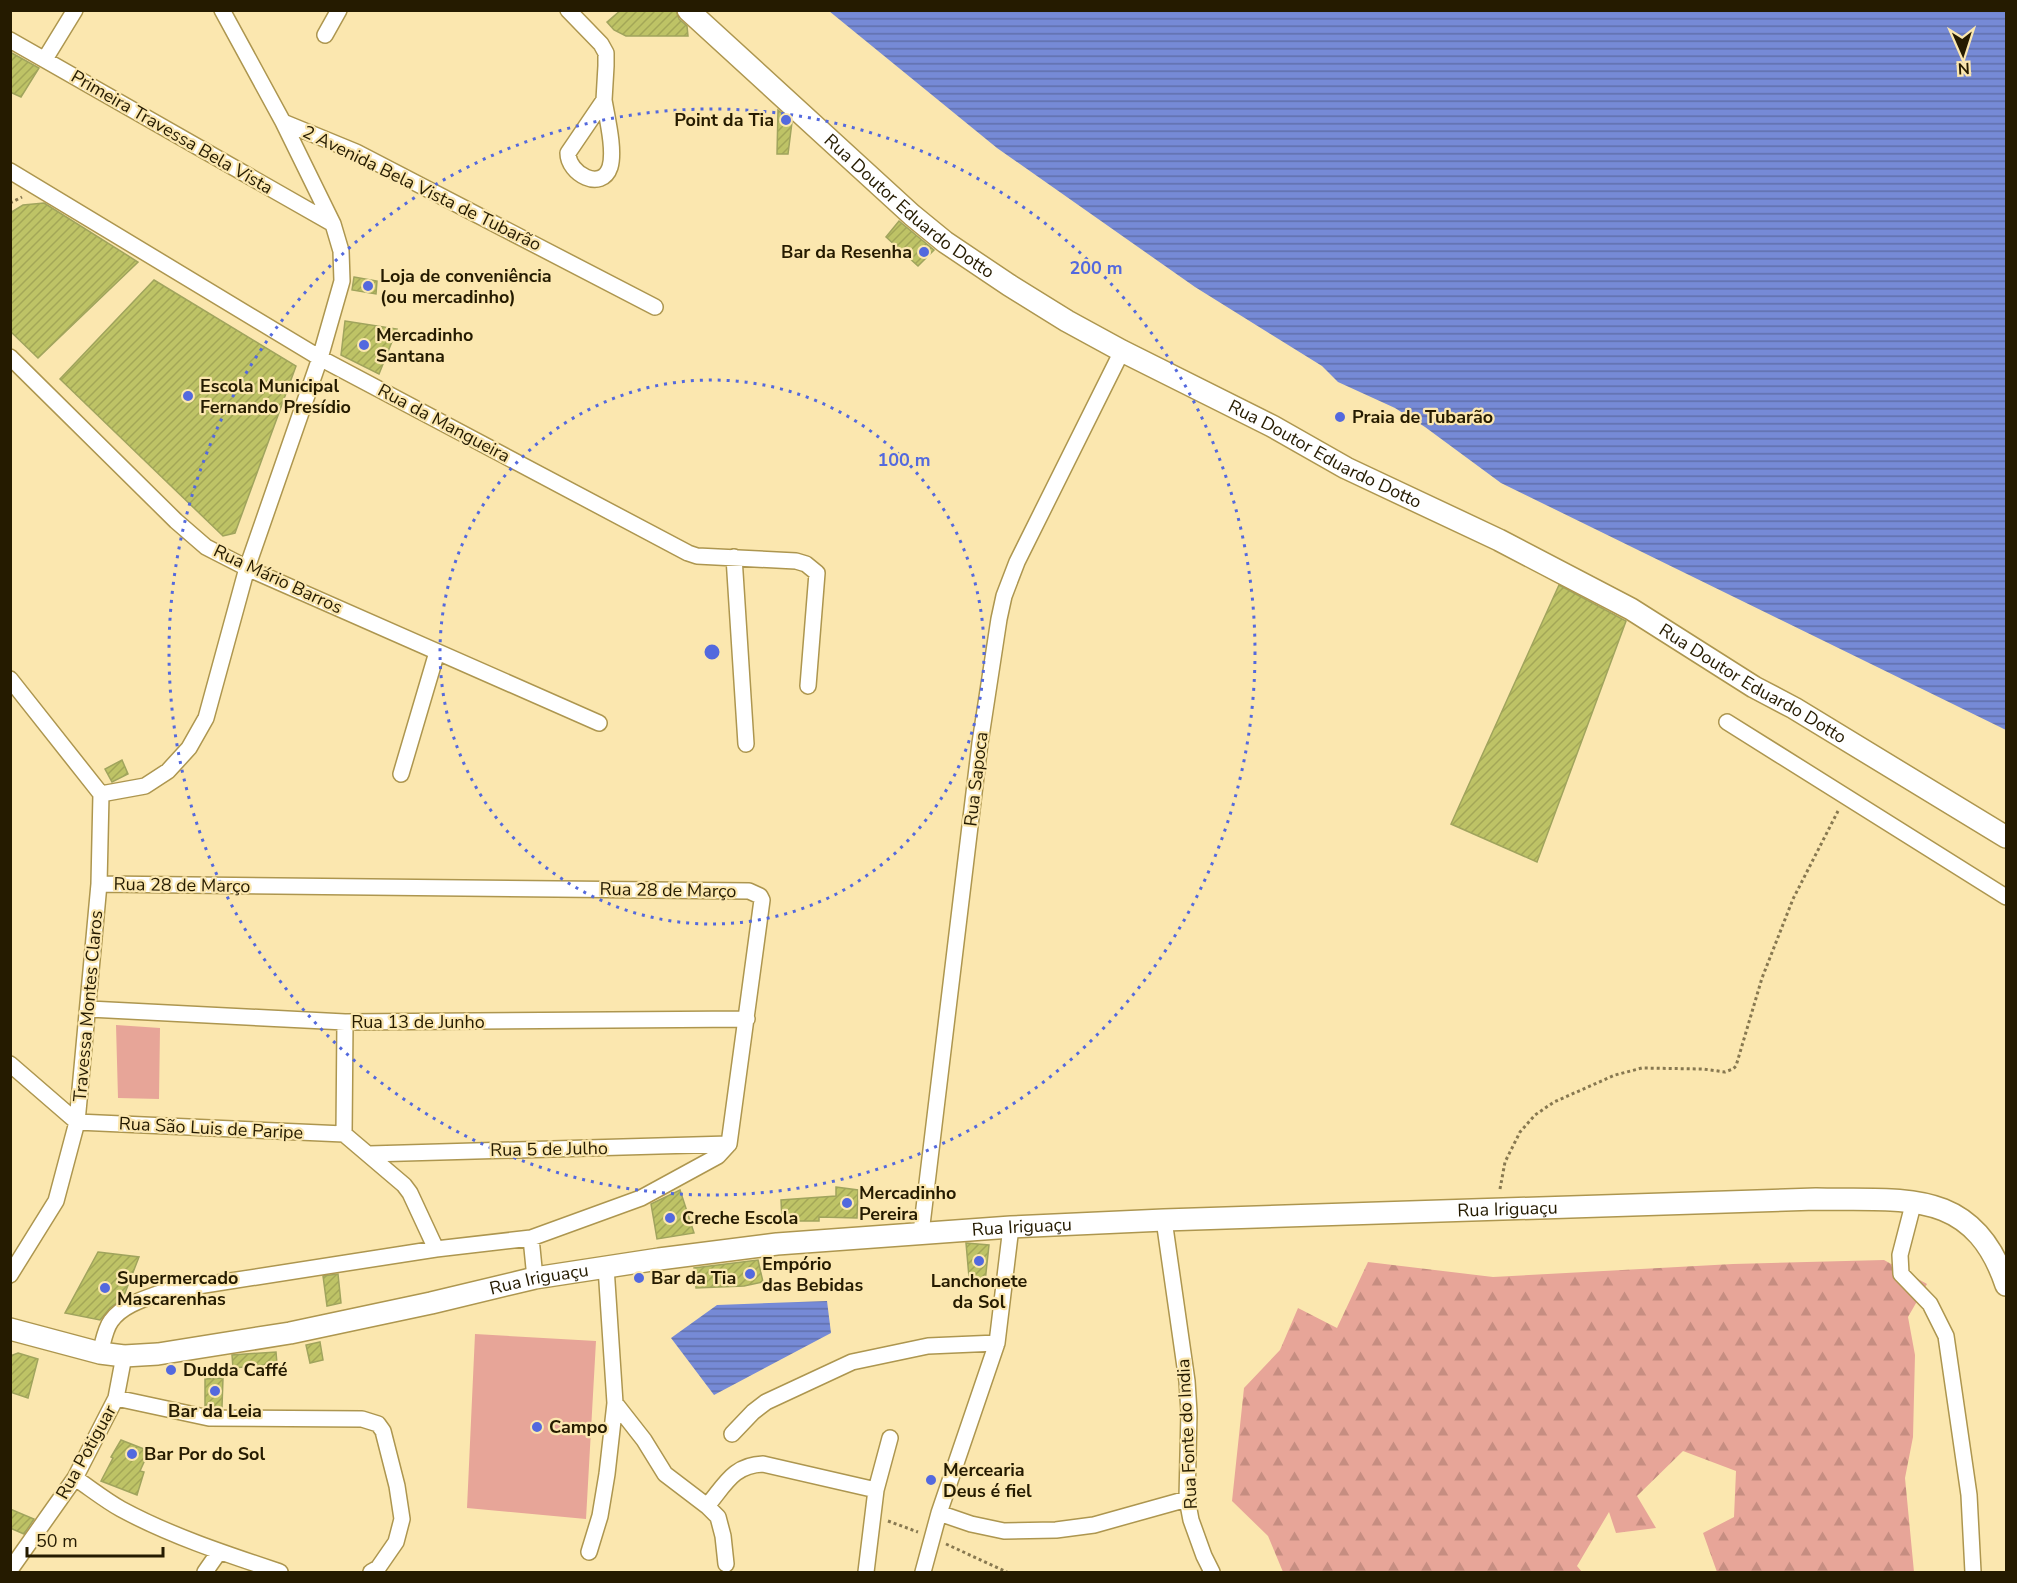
<svg xmlns="http://www.w3.org/2000/svg" width="2017" height="1583" font-family="'Nunito Sans',sans-serif">
<style>
.forest{fill:url(#forest-firs)}
.pitch{fill:#e7a598}
.water{fill:url(#water-rules)}
.building{fill:url(#building-hatch);stroke:#a0a45d;stroke-width:1.5}
.lines{fill:none;stroke-linecap:round;stroke-linejoin:round}
.street-casing{stroke:#ad964f;stroke-width:18}
.secondary-casing{stroke:#ad964f;stroke-width:24}
.path{stroke:#877850;stroke-width:3;stroke-dasharray:3 3;stroke-linecap:butt}
.street{stroke:#fff;stroke-width:15}
.secondary{stroke:#fff;stroke-width:21}
.ring{fill:none;stroke:#5369de;stroke-width:3;stroke-dasharray:3 6}
.poi-dot{fill:#5369de;stroke:#fbe7af;stroke-width:2}
.labels{text-anchor:middle;stroke-width:4.5;stroke-linejoin:round;paint-order:stroke}
.poi-label{font-size:18px;font-weight:bold;fill:#251b00;stroke:#fbe7af;text-anchor:start}
.street-label{font-size:18px;fill:#251b00;stroke:#fbe7af}
.centre{fill:#5369de;stroke:#fbe7af;stroke-width:3}
.ring-label{font-size:18px;text-anchor:middle;font-weight:bold;fill:#5369de;stroke:#fbe7af;stroke-width:4.5;stroke-linejoin:round;paint-order:stroke}
</style>
<defs>
<pattern id="forest-firs" width="22" height="20" patternUnits="userSpaceOnUse" patternTransform="scale(1.5)"><rect width="22" height="20" fill="#e7a598"/><path d="M5 1l3.5 6h-7zM16 11l3.5 6h-7z" fill="#c68d81"/></pattern>
<pattern id="water-rules" width="6" height="5" patternUnits="userSpaceOnUse" patternTransform="scale(1.5)"><rect width="6" height="5" fill="#768ad6"/><path d="M0 2.5h6" fill="none" stroke="#6170ab"/></pattern>
<pattern id="building-hatch" width="6" height="6" patternUnits="userSpaceOnUse" patternTransform="scale(1.5)"><rect width="6" height="6" fill="#bec366"/><path d="M-1 1l2-2M0 6l6-6M5 7l2-2" fill="none" stroke="#a3a757"/></pattern>
</defs>
<rect width="100%" height="100%" fill="#fbe7af"/>
<path class="forest" d="M 1884,1260 L 1927,1284 L 1908,1317 L 1915,1355 L 1913,1437 L 1905,1478 L 1914,1572 L 1717,1572 L 1703,1533 L 1734,1517 L 1736,1471 L 1683,1451 L 1637,1496 L 1656,1528 L 1616,1533 L 1609,1512 L 1577,1566 L 1582,1572 L 1283,1572 L 1268,1536 L 1232,1501 L 1244,1388 L 1280,1350 L 1298,1308 L 1337,1328 L 1368,1262 L 1493,1277 L 1733,1264 Z"/>
<path class="pitch" d="M 116,1025 L 160,1028 L 159,1099 L 118,1098 Z
M 475,1334 L 596,1341 L 586,1519 L 467,1508 Z"/>
<path class="water" d="M 829,11 L 2006,11 L 2006,730 L 1501,483 L 1425,427 L 1395,408 L 1338,382 L 1322,366 L 1195,287 L 997,148 Z
M 827,1301 L 831,1333 L 714,1395 L 671,1338 L 717,1305 Z"/>
<path class="building" d="M 621,10 L 676,10 L 679,19 L 687,26 L 688,36 L 626,36 L 614,30 L 607,22 Z
M 10,52 L 39,68 L 21,97 L 10,92 Z
M 778,110 L 792,122 L 788,154 L 777,154 Z
M 44,203 L 138,262 L 38,358 L 10,331 L 10,213 L 23,205 Z
M 899,221 L 934,250 L 918,266 L 886,237 Z
M 354,277 L 377,281 L 376,294 L 352,290 Z
M 154,280 L 296,366 L 235,533 L 223,536 L 60,379 Z
M 345,321 L 397,329 L 379,374 L 341,355 Z
M 1559,585 L 1626,621 L 1537,862 L 1451,824 Z
M 122,760 L 128,774 L 112,782 L 105,769 Z
M 836,1187 L 858,1190 L 857,1218 L 819,1217 L 819,1221 L 782,1221 L 781,1200 L 836,1196 Z
M 680,1190 L 694,1233 L 657,1239 L 651,1204 Z
M 966,1243 L 989,1245 L 985,1282 L 969,1277 Z
M 98,1252 L 139,1257 L 123,1298 L 110,1308 L 100,1320 L 65,1313 Z
M 758,1260 L 763,1282 L 744,1286 L 696,1288 L 694,1268 Z
M 338,1274 L 341,1303 L 327,1306 L 323,1276 Z
M 320,1342 L 323,1360 L 310,1363 L 306,1345 Z
M 276,1352 L 277,1364 L 233,1368 L 232,1355 Z
M 18,1353 L 38,1359 L 28,1398 L 10,1392 L 10,1356 Z
M 223,1378 L 222,1407 L 205,1406 L 205,1379 Z
M 121,1440 L 149,1451 L 140,1471 L 144,1472 L 137,1495 L 101,1481 L 113,1458 L 111,1457 Z
M 10,1509 L 34,1519 L 24,1534 L 10,1528 Z"/>
<g class="lines">
<g class="street-casing">
<path id="street" d="M 568,10 L 601,44 L 606,53 L 606,66 L 604,100 L 568,153 C 568,174 602,192 610,167 C 615,150 607,118 604,100
M 325,35 L 339,10
M 10,40 L 333,224
M 45,59 L 75,10
M 283,122 L 356,152 L 655,307
M 10,171 L 320,358 L 688,553 L 697,556 L 796,561 L 806,564 L 817,573 L 808,686
M 10,357 L 176,521 L 206,547 L 247,568 L 599,723
M 734,557 L 746,744
M 10,679 L 101,794 L 99,884 L 77,1122 L 56,1201 L 10,1275
M 1727,722 L 2006,897
M 401,774 L 437,652
M 101,794 L 145,786 L 168,771 L 189,748 L 206,718 L 247,568 L 320,358 L 342,281 L 341,251 L 333,224 L 283,122 L 222,10
M 99,884 L 749,891 L 760,896 L 762,900 L 729,1144 L 718,1156 L 641,1198 L 531,1238 L 535,1278
M 89,1009 L 345,1022 L 747,1019
M 10,1064 L 77,1122 L 344,1134
M 344,1134 L 404,1185 L 410,1193 L 436,1249
M 344,1134 L 345,1022
M 369,1154 L 729,1144
M 1914,1201 L 1900,1255 L 1901,1274 L 1930,1304 L 1946,1336 L 1969,1495 L 1973,1572
M 1164,1220 L 1187,1381 L 1189,1412 L 1187,1499 L 1191,1520 L 1204,1556 L 1212,1572
M 921,1233 L 980,743 L 999,619 L 1004,596 L 1017,562 L 1122,351
M 100,1353 C 103,1343 105,1329 111,1321 C 123,1304 147,1298 166,1291 L 436,1249 L 531,1238
M 116,1398 L 209,1418 L 362,1419 L 378,1424 L 383,1431 L 397,1486 L 402,1519 L 396,1542 L 378,1568 L 371,1572
M 615,1403 L 644,1440 L 665,1474 L 707,1506 L 718,1517 L 723,1536 L 726,1564
M 732,1434 L 753,1412 L 766,1402 L 852,1362 L 928,1346 L 997,1343
M 75,1478 C 90,1488 105,1500 121,1509 C 171,1536 226,1554 280,1572
M 707,1506 C 725,1485 733,1465 763,1464 L 876,1490
M 939,1513 L 971,1524 L 1004,1531 L 1056,1530 L 1094,1525 L 1187,1499
M 589,1552 L 600,1516 L 607,1474 L 615,1403 L 606,1267
M 10,1570 L 75,1478 L 116,1398 L 124,1356
M 205,1572 L 219,1552
M 866,1572 L 876,1490 L 890,1438
M 923,1572 L 939,1513 L 997,1343 L 1011,1227"/>
</g>
<g class="secondary-casing">
<g id="secondary">
<path id="s1" d="M 688,10 L 912,215 L 945,242 L 1009,285 L 1067,321 L 1122,351 L 1272,426 L 1346,468 L 1499,540 L 1631,609 L 1754,687 L 1794,708 L 2006,837"/>
<path id="s2" d="M 10,1329 L 100,1353 L 124,1356 L 158,1354 L 290,1333 L 431,1303 L 535,1278 L 659,1259 L 777,1244 L 1011,1227 L 1164,1220 L 1816,1199 C 1902,1201 1973,1186 2006,1285"/>
</g>
</g>
<path class="path" d="M 10,203 L 22,197
M 1500,1189 L 1505,1162 L 1520,1132 L 1535,1115 L 1554,1102 L 1615,1075 L 1642,1068 L 1703,1069 L 1725,1072 L 1733,1069 L 1736,1066 L 1762,978 L 1793,899 L 1838,811
M 888,1521 L 918,1532
M 946,1544 L 1007,1572"/>
<use href="#street" class="street"/>
<use href="#secondary" class="secondary"/>
</g>
<g class="ring">
<circle cx="712" cy="652" r="272"/>
<circle cx="712" cy="652" r="543"/>
</g>
<g class="poi-dot">
<circle cx="786" cy="120" r="6"/>
<circle cx="924" cy="252" r="6"/>
<circle cx="368" cy="286" r="6"/>
<circle cx="364" cy="345" r="6"/>
<circle cx="188" cy="396" r="6"/>
<circle cx="1340" cy="417" r="6"/>
<circle cx="847" cy="1203" r="6"/>
<circle cx="670" cy="1218" r="6"/>
<circle cx="979" cy="1261" r="6"/>
<circle cx="750" cy="1274" r="6"/>
<circle cx="639" cy="1278" r="6"/>
<circle cx="105" cy="1288" r="6"/>
<circle cx="171" cy="1370" r="6"/>
<circle cx="215" cy="1391" r="6"/>
<circle cx="537" cy="1427" r="6"/>
<circle cx="132" cy="1454" r="6"/>
<circle cx="931" cy="1480" r="6"/>
</g>
<g class="labels">
<g class="poi-label">
<text x="774" y="126" text-anchor="end">Point da Tia</text>
<text x="912" y="258" text-anchor="end">Bar da Resenha</text>
<text x="380" y="282">Loja de conveniência<tspan x="380" dy="21">(ou mercadinho)</tspan></text>
<text x="376" y="341">Mercadinho<tspan x="376" dy="21">Santana</tspan></text>
<text x="200" y="392">Escola Municipal<tspan x="200" dy="21">Fernando Presídio</tspan></text>
<text x="1352" y="423">Praia de Tubarão</text>
<text x="859" y="1199">Mercadinho<tspan x="859" dy="21">Pereira</tspan></text>
<text x="682" y="1224">Creche Escola</text>
<text x="762" y="1270">Empório<tspan x="762" dy="21">das Bebidas</tspan></text>
<text x="117" y="1284">Supermercado<tspan x="117" dy="21">Mascarenhas</tspan></text>
<text x="651" y="1284">Bar da Tia</text>
<text x="979" y="1287" text-anchor="middle">Lanchonete<tspan x="979" dy="21">da Sol</tspan></text>
<text x="183" y="1376">Dudda Caffé</text>
<text x="215" y="1417" text-anchor="middle">Bar da Leia</text>
<text x="549" y="1433">Campo</text>
<text x="144" y="1460">Bar Por do Sol</text>
<text x="943" y="1476">Mercearia<tspan x="943" dy="21">Deus é fiel</tspan></text>
</g>
<g class="street-label">
<text transform="translate(172 132) rotate(30)" y="6">Primeira Travessa Bela Vista</text>
<text transform="translate(422 188) rotate(26)" y="6">2 Avenida Bela Vista de Tubarão</text>
<text dy="6" stroke="none"><textPath href="#s1" startOffset="296">Rua Doutor Eduardo Dotto</textPath></text>
<text transform="translate(444 423) rotate(28)" y="6">Rua da Mangueira</text>
<text dy="6" stroke="none"><textPath href="#s1" startOffset="782">Rua Doutor Eduardo Dotto</textPath></text>
<text transform="translate(278 579) rotate(25)" y="6">Rua Mário Barros</text>
<text dy="6" stroke="none"><textPath href="#s1" startOffset="1268">Rua Doutor Eduardo Dotto</textPath></text>
<text transform="translate(976 779) rotate(-83)" y="6">Rua Sapoca</text>
<text transform="translate(182 885) rotate(1)" y="6">Rua 28 de Março</text>
<text transform="translate(668 890) rotate(1)" y="6">Rua 28 de Março</text>
<text transform="translate(88 1006) rotate(-85)" y="6">Travessa Montes Claros</text>
<text x="418" y="1028">Rua 13 de Junho</text>
<text transform="translate(211 1128) rotate(3)" y="6">Rua São Luis de Paripe</text>
<text transform="translate(549 1149) rotate(-1)" y="6">Rua 5 de Julho</text>
<text dy="6" stroke="none"><textPath href="#s2" startOffset="1512">Rua Iriguaçu</textPath></text>
<text dy="6" stroke="none"><textPath href="#s2" startOffset="1026">Rua Iriguaçu</textPath></text>
<text dy="6" stroke="none"><textPath href="#s2" startOffset="540">Rua Iriguaçu</textPath></text>
<text transform="translate(1187 1434) rotate(-93)" y="6">Rua Fonte do India</text>
<text transform="translate(86 1452) rotate(-61)" y="6">Rua Potiguar</text>
</g>
</g>
<circle cx="712" cy="652" r="9" class="centre"/>
<g class="ring-label">
<text x="1096" y="274">200 m</text>
<text x="904" y="466">100 m</text>
</g>
<rect width="2017" height="1583" fill="none" stroke="#251b00" stroke-width="24"/>
<g transform="translate(1963 54) rotate(177)" stroke="#fbe7af" stroke-width="4.5" paint-order="stroke">
<path d="M0-4.5L10 22L0 15L-10 22Z" fill="#251b00"/>
<text y="-9" font-size="16" font-weight="bold" text-anchor="middle" fill="#251b00">N</text>
</g>
<path d="M27 1547v9h136v-9" fill="none" stroke="#251b00" stroke-width="3"/>
<text x="36" y="1547" font-size="18" fill="#251b00" stroke="#fbe7af" stroke-width="4.5" paint-order="stroke">50 m</text>
</svg>
